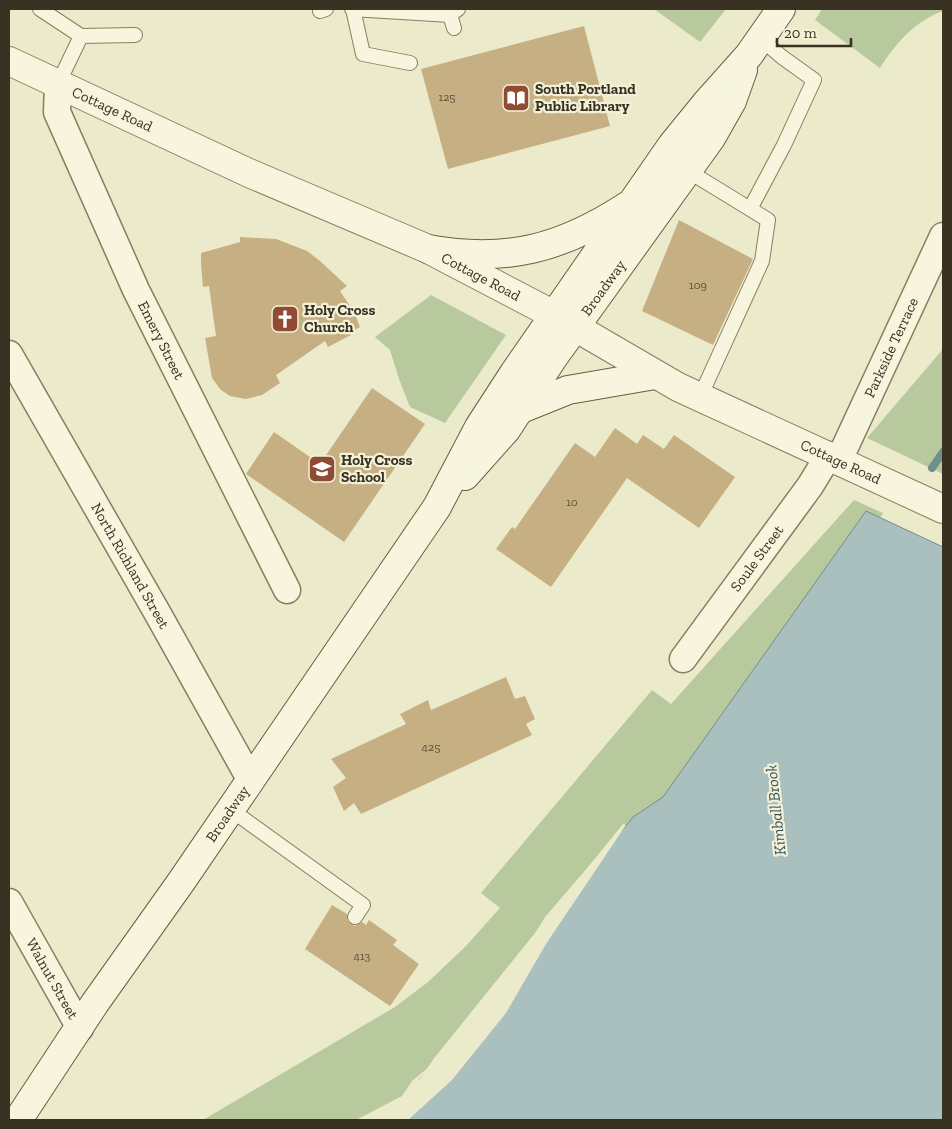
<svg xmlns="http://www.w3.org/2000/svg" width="952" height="1129" font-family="'Zilla Slab',serif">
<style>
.green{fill:#b9c99e;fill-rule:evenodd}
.water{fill:#aac0bf;stroke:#718e8e}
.pier{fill:#ebeaca}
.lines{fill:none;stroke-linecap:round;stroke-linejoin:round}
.stream{stroke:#718e8e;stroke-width:8}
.building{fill:#c6b083}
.service-casing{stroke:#877e60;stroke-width:16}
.minor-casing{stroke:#877e60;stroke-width:29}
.tertiary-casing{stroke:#877e60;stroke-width:30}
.secondary-casing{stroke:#695f43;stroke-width:30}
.service{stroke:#f7f5dd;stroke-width:14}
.minor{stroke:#f7f5dd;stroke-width:26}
.tertiary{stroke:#f7f5dd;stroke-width:28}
.secondary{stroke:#f7f5dd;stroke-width:28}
.labels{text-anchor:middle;stroke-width:4.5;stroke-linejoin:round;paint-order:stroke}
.number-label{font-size:12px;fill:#5c523a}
.poi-label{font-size:15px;font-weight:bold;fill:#393222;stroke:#f3f2d9;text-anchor:start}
.street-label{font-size:15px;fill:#393222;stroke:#f3f2d9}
.water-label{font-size:16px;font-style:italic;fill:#325057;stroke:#f3f2d9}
</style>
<rect width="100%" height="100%" fill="#ebeaca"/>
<path class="green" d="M 654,9 L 726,9 L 700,42 Z
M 822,9 L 943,9 L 943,11 C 915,21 895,44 880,68 L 815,20 Z
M 431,295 L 506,335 L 445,423 L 410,407 L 399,379 L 390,350 L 375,337 Z
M 943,349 L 943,474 L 867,438 Z
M 854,500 L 883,513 L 880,518 L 943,547 L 943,1120 L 393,1112 L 429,1067 L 412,1081 L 402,1096 L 356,1120 L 203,1120 L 395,1007 L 428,982 L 466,946 L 500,908 L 481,893 L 652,690 L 671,704 ZM 620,830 L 529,943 L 545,917 Z"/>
<path class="water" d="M 866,511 L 943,547 L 943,1120 L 376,1120 L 393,1112 L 633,817 L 663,797 Z"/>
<path class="pier" d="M 623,824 L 626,825 L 546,944 L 506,1013 L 452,1080 L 408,1120 L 374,1120 L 391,1110 L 414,1083 L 419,1080 L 435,1057 Z"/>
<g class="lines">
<path class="stream" d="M 932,468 L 943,452"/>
</g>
<path class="building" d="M 584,26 L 610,126 L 448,169 L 421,69 Z
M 679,220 L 753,259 L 713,345 L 642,311 Z
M 240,237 L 276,239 L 307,251 L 320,261 L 347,286 L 340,291 L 354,312 L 360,327 L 349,333 L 351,335 L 328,347 L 325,341 L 276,375 L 280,383 L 262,395 L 246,399 L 230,396 L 221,390 L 212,378 L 205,338 L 216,336 L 209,286 L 203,287 L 201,264 L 201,253 L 240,242 Z
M 372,388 L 425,424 L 344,542 L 246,474 L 274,432 L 320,464 Z
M 615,428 L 637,444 L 643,435 L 664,449 L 674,435 L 735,477 L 699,528 L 627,478 L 551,587 L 496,549 L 512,527 L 515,529 L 575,443 L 595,457 Z
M 506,677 L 515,699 L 525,696 L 535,719 L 526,724 L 532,735 L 361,814 L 354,803 L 344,811 L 333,787 L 346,778 L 331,759 L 406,724 L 400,714 L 428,700 L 431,710 Z
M 332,905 L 347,914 L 347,920 L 351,924 L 355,926 L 362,922 L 366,925 L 369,920 L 397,940 L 393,945 L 419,964 L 390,1006 L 305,949 Z"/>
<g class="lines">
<g class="service-casing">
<path id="service" d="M 40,9 L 81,36 L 58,84
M 352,9 L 450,15 L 458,9
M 353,9 L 363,54 L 410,63
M 320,11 L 326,9
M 450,15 L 454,28
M 81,36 L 135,35
M 688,171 L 768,220 L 762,261 L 700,397
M 750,209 L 784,145 L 814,80 L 782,57 L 760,38
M 230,809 L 363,905 L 355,917"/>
</g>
<g class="minor-casing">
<g id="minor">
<path id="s1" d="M 58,84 L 57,112 L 136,290 L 287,590"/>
<path id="s2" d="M 9,354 L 158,614 L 250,779"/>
<path id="s3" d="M 839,460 L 943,236"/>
<path id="s4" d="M 683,659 L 810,486 L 829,455"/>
<path id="s5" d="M 9,902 L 80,1028"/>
</g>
</g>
<g class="tertiary-casing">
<g id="tertiary">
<path id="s6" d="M 9,61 L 249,173 L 428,249 L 556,316 L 678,387 L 943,509"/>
</g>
</g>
<g class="secondary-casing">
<g id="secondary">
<path d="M 428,249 C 506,263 561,249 627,206"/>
<path d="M 521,409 L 568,390 L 655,375"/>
<path id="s7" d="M 465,476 L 506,430 L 553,358 L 711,138 L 732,101 L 743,70"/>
<path id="s8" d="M 18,1120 L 95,1003 L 181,882 L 437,507 L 479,427 L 514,373 L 672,145 L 707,102 L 749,55 L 781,9"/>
</g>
</g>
<use href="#service" class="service"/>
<use href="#minor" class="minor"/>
<use href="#tertiary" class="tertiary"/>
<use href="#secondary" class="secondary"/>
</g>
<defs>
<g id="library-square" transform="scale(1.4375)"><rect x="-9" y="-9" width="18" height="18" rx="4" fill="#914b34" stroke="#f3f2d9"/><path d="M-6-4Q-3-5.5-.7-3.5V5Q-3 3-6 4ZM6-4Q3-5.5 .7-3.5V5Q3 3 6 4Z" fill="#fff"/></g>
<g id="church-square" transform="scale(1.4375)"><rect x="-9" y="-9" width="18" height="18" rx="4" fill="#914b34" stroke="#f3f2d9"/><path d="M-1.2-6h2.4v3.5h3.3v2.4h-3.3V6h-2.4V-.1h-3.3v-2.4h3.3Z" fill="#fff"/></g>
<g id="school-square" transform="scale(1.4375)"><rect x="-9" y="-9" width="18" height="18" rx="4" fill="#914b34" stroke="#f3f2d9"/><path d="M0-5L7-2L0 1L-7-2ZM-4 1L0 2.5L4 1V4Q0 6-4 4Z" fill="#fff"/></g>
</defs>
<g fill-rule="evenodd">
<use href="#library-square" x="516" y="98"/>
<use href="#church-square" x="285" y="319"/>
<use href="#school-square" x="322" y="469"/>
</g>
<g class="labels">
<g class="number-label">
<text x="447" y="101">125</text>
<text x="698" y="289">109</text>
<text x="572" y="506">10</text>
<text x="431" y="751">425</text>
<text x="362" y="960">413</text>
</g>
<g class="poi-label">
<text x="535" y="94">South Portland<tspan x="535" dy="17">Public Library</tspan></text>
<text x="304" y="315">Holy Cross<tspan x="304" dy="17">Church</tspan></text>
<text x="341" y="465">Holy Cross<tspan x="341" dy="17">School</tspan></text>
</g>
<g class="street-label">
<text dy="5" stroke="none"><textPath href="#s6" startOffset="114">Cottage Road</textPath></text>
<text dy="5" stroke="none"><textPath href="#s6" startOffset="519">Cottage Road</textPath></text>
<text dy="5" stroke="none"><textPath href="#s7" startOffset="234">Broadway</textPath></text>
<text dy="5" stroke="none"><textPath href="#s1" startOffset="279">Emery Street</textPath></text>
<text dy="5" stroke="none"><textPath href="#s3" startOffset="124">Parkside Terrace</textPath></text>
<text dy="5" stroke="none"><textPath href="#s6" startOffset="924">Cottage Road</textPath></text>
<text dy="5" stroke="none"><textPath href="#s4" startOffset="125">Soule Street</textPath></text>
<text dy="5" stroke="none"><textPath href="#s2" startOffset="244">North Richland Street</textPath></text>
<text dy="5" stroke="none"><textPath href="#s8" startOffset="371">Broadway</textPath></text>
<text dy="5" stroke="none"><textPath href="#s5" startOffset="88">Walnut Street</textPath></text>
</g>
<g class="water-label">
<text transform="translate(775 810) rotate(-96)" y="6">Kimball Brook</text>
</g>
</g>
<rect width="952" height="1129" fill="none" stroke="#393222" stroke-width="20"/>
<path d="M777 38v8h74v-8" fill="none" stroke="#393222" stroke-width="2.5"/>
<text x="784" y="38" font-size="15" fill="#393222" stroke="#f3f2d9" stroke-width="4" paint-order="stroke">20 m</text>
</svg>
